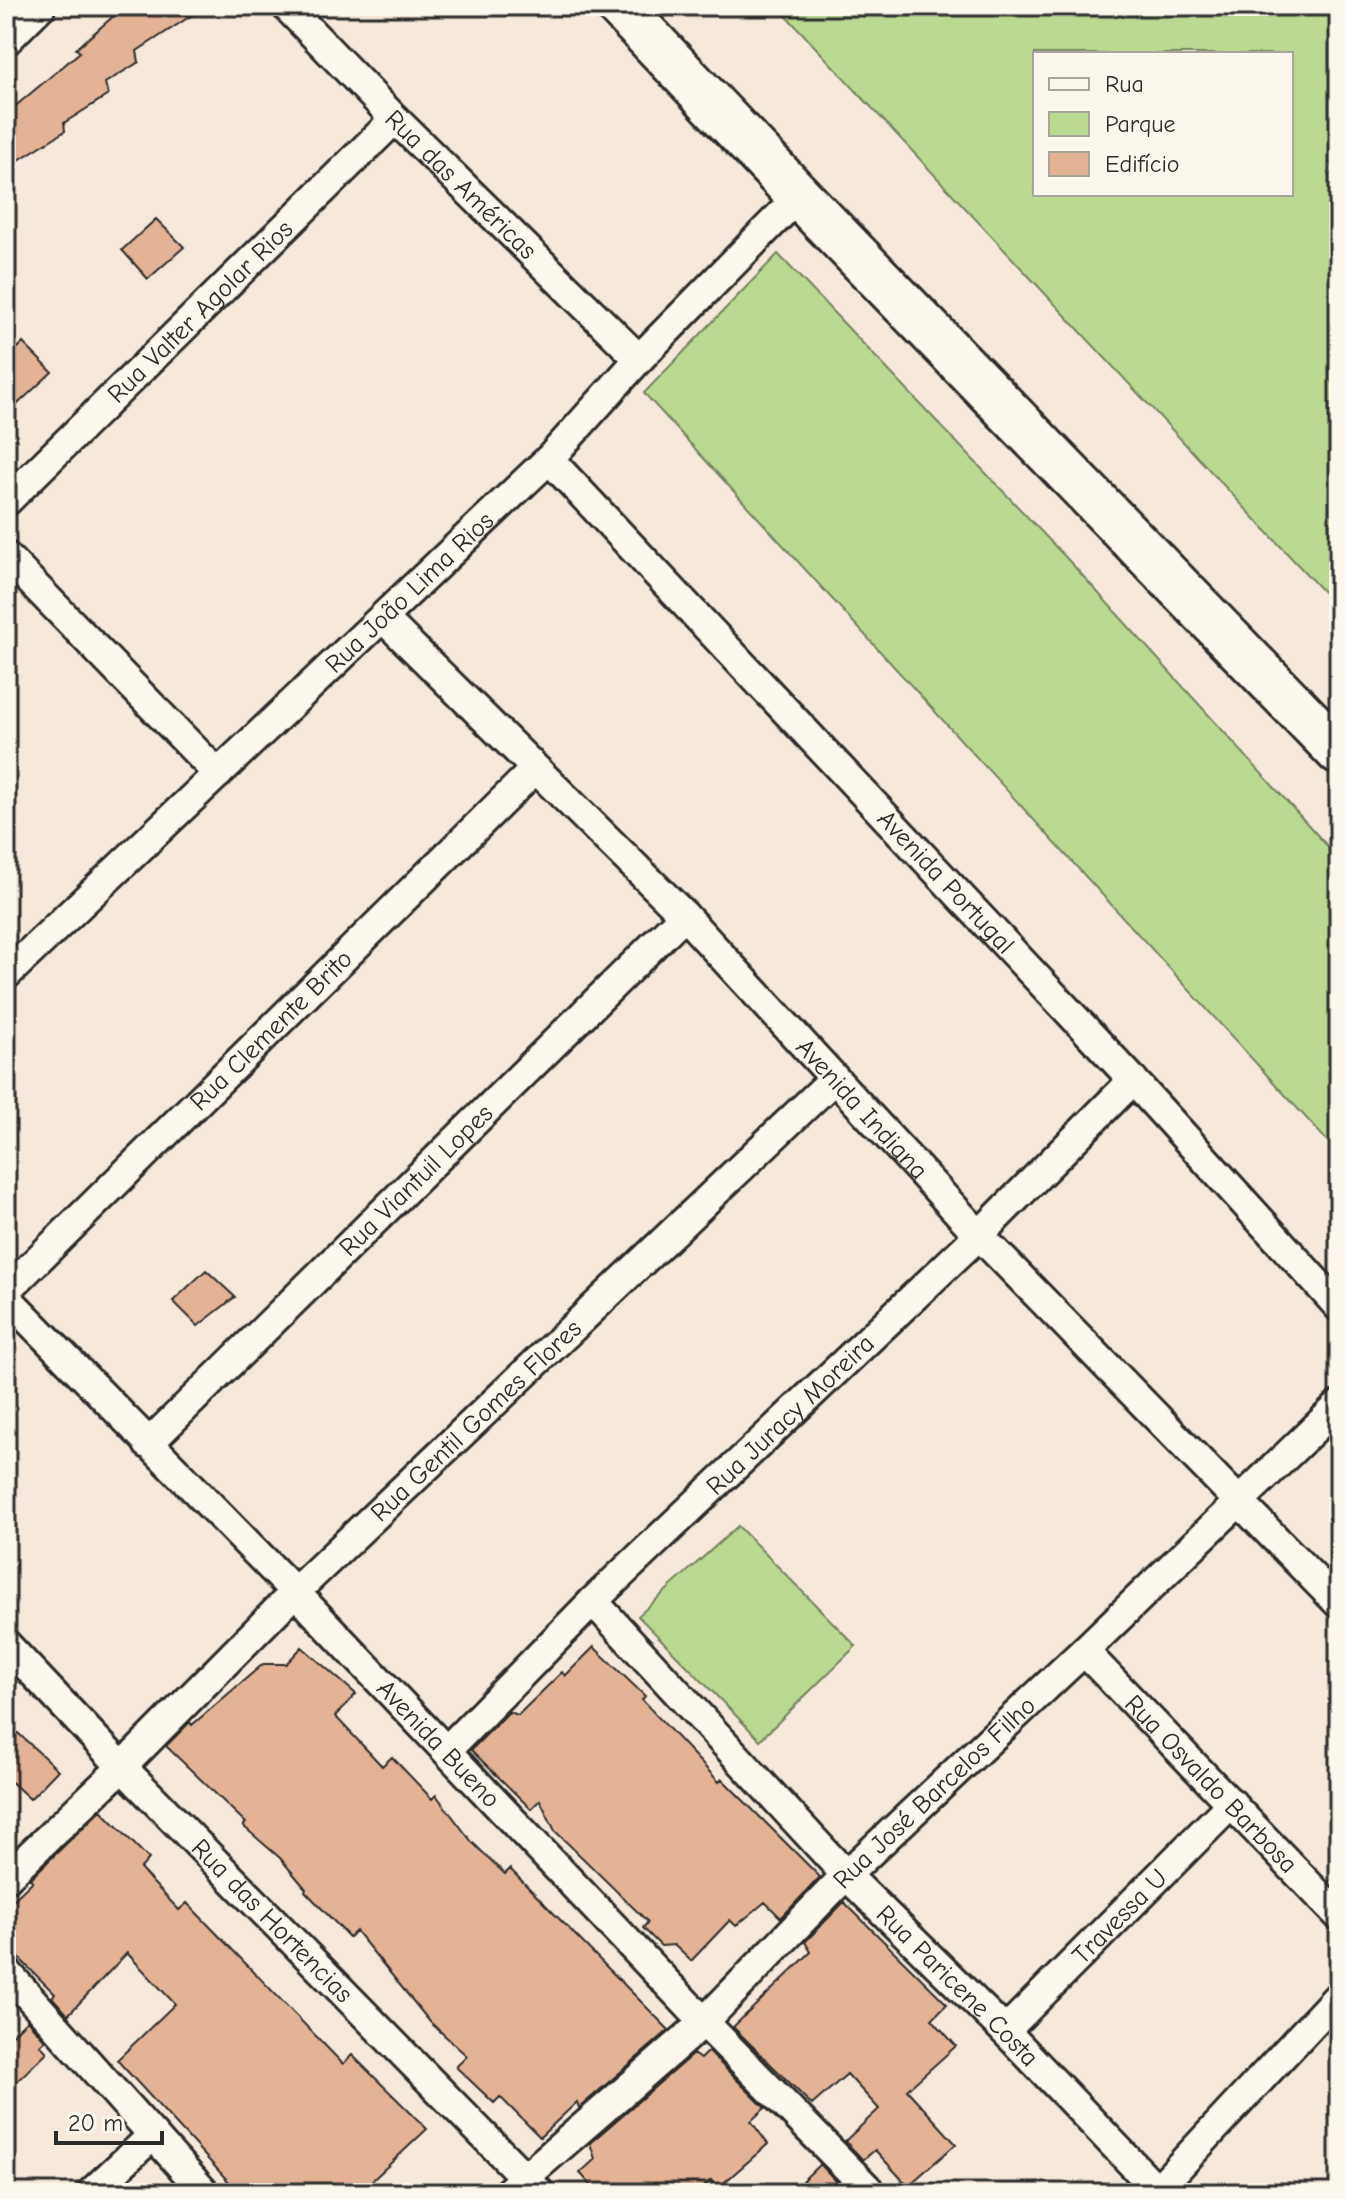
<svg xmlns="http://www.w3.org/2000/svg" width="1345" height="2199" font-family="'Comic Neue',sans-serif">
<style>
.green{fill:#bcd991;stroke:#74825e;stroke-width:2;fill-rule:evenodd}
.building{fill:#e4b396;stroke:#2b2b2b;stroke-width:2}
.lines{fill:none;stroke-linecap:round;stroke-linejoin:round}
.street-casing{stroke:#2b2b2b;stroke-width:34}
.primary-casing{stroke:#2b2b2b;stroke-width:50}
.street{stroke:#fbf7ec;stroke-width:28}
.primary{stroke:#fbf7ec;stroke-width:44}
.labels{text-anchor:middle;stroke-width:6;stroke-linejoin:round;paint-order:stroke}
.street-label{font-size:26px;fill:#2b2b2b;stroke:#fbf7ec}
</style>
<rect width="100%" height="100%" fill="#f6e9db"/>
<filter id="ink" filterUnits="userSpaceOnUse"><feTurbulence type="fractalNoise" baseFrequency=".0125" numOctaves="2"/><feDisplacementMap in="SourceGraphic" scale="16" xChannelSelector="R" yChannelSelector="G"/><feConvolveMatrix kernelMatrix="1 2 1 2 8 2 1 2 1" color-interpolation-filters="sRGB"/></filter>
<g filter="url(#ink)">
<path class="green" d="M 777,6 L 1339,6 L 1339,609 ZM 1035,54 L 1291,54 L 1291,194 L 1035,194 Z
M 778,254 L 1072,564 L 1339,859 L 1339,1154 L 644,393 Z
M 738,1526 L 856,1646 L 760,1740 L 638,1616 Z"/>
<path class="building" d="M 125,6 L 206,6 L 137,51 L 139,62 L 105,83 L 108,95 L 64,123 L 65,131 L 6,168 L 6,114 L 80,52 L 76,49 Z
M 156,219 L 184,247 L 148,279 L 122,250 Z
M 23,343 L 52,372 L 6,415 L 6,359 Z
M 206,1270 L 235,1297 L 198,1326 L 173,1301 Z
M 302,1647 L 356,1694 L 335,1716 L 382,1766 L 392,1757 L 432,1799 L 436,1795 L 472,1842 L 505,1874 L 510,1869 L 669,2030 L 579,2108 L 577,2102 L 540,2137 L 500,2097 L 494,2103 L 456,2067 L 467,2056 L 430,2022 L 356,1931 L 349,1937 L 305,1891 L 306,1889 L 280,1858 L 243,1826 L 246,1823 L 166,1746 L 190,1722 L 192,1725 L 263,1664 L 286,1664 Z
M 594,1647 L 645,1696 L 642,1700 L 719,1782 L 722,1779 L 820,1877 L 781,1918 L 765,1902 L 736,1926 L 730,1920 L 691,1961 L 674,1945 L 661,1946 L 643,1928 L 648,1922 L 555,1831 L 540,1800 L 531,1809 L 471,1750 L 509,1712 L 518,1715 L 562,1672 L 565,1676 Z
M 6,1722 L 58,1770 L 30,1799 L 6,1777 Z
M 101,1810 L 149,1859 L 140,1869 L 179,1910 L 187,1903 L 343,2064 L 352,2055 L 427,2129 L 359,2193 L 239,2193 L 117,2060 L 175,2004 L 127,1953 L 68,2015 L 52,1997 L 55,1994 L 6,1945 L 6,1907 L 33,1881 L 30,1879 Z
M 844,1902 L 947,2004 L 932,2019 L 956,2046 L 907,2090 L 956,2144 L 908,2186 L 875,2150 L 863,2160 L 845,2141 L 879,2109 L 847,2074 L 812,2105 L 733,2027 L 811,1952 L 805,1942 Z
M 27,2020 L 45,2040 L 40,2045 L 47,2052 L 6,2092 L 6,2041 Z
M 708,2051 L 765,2108 L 751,2121 L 768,2144 L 718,2188 L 711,2180 L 697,2193 L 598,2193 L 580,2173 L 595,2159 L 590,2143 L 693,2054 L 700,2059 Z
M 820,2164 L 838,2183 L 827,2193 L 803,2193 L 797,2186 Z"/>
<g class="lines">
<g class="street-casing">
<g id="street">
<path id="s1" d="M 286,6 L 395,119 L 639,359"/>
<path d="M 6,41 L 41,6"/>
<path id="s2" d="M 549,459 L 1133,1080 L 1339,1307"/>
<path id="s3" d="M 6,502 L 395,119"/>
<path d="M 6,556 L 218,774"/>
<path id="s4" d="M 383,618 L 684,915 L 979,1235 L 1339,1604"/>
<path id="s5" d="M 6,975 L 549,459 L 639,359 L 799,196"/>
<path id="s6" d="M 6,1291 L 535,769"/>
<path id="s7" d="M 6,1297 L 295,1592 L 704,2022 L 872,2193"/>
<path id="s8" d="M 148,1444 L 684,915"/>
<path id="s9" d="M 593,1601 L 846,1875 L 1005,2031 L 1160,2193"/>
<path id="s10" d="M 6,1644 L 122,1767 L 540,2193"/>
<path id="s11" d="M 1084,1651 L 1339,1916"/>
<path id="s12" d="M 447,1750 L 593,1601 L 979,1235 L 1133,1080"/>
<path id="s13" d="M 6,1878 L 122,1767 L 295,1592 L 834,1079"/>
<path d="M 6,1971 L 205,2193"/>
<path id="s14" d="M 1005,2031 L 1232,1803"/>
<path d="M 1157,2190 L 1339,1995"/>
<path d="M 91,2193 L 153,2135"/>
<path id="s15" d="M 507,2193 L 704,2022 L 846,1875 L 1084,1651 L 1339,1405"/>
</g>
</g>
<g class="primary-casing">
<path id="primary" d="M 619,6 L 799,196 L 1339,752"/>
</g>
<use href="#street" class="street"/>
<use href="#primary" class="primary"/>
</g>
</g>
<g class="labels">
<g class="street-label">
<text dy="9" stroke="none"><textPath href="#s1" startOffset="250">Rua das Américas</textPath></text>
<text dy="9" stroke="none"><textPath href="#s3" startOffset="272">Rua Valter Agolar Rios</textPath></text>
<text dy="9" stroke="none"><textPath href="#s5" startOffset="556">Rua João Lima Rios</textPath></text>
<text dy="9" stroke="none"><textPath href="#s2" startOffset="580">Avenida Portugal</textPath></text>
<text dy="9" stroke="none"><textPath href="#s6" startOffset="372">Rua Clemente Brito</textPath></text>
<text dy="9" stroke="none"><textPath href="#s4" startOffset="686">Avenida Indiana</textPath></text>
<text dy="9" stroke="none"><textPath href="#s8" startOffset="376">Rua Viantuil Lopes</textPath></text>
<text dy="9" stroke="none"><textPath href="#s12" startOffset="480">Rua Juracy Moreira</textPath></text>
<text dy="9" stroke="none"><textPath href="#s13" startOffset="656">Rua Gentil Gomes Flores</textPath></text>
<text dy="9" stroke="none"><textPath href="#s7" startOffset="622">Avenida Bueno</textPath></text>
<text dy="9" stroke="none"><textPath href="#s11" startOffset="184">Rua Osvaldo Barbosa</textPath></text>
<text dy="9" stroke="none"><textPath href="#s15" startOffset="586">Rua José Barcelos Filho</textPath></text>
<text dy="9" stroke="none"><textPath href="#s14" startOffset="162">Travessa U</textPath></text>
<text dy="9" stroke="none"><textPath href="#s10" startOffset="384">Rua das Hortencias</textPath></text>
<text dy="9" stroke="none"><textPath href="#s9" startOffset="530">Rua Paricene Costa</textPath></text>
</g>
</g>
<rect width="1345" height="2199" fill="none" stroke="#fbf7ec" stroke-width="32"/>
<rect x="16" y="16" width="1313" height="2167" fill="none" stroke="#2b2b2b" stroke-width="3" filter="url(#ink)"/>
<rect x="1033" y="52" width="260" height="144" fill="#fbf7ec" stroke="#a8a59f" stroke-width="2"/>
<rect x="1049" y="78" width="40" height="12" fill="#fbf7ec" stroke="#a8a59f" stroke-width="2"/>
<text x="1105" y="92" font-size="24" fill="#2b2b2b">Rua</text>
<rect x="1049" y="112" width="40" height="24" fill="#bcd991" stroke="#a8a59f" stroke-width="2"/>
<text x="1105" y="132" font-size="24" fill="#2b2b2b">Parque</text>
<rect x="1049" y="152" width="40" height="24" fill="#e4b396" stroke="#a8a59f" stroke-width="2"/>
<text x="1105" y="172" font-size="24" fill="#2b2b2b">Edifício</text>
<path d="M56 2131v12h106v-12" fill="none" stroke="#2b2b2b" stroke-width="4"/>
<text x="68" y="2131" font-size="24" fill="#2b2b2b" stroke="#fbf7ec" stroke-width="6" paint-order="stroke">20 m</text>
</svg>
